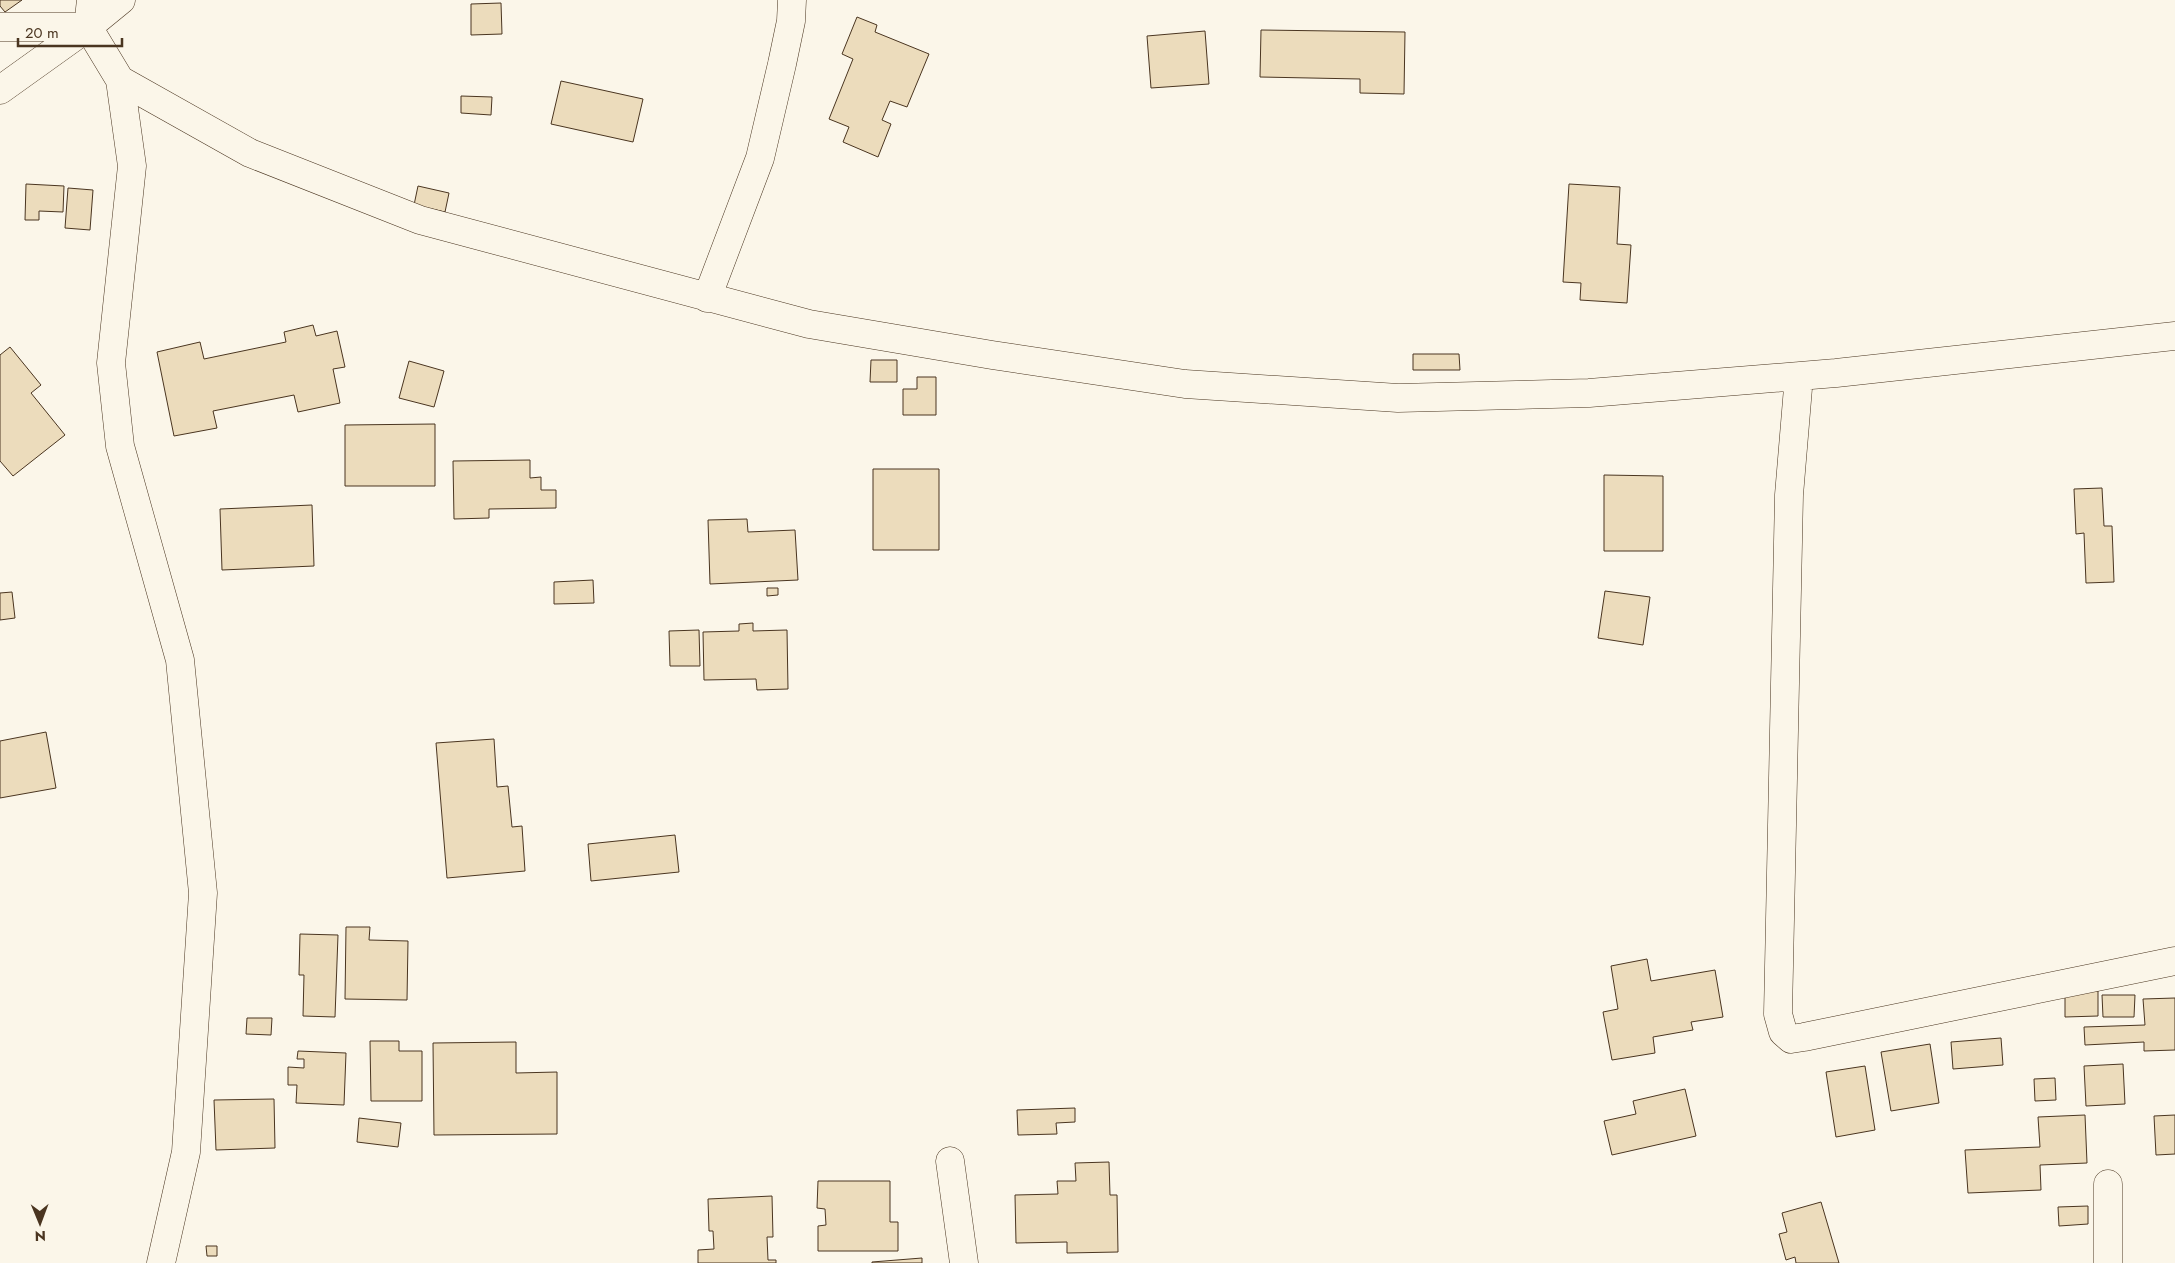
<svg xmlns="http://www.w3.org/2000/svg" width="2175" height="1263" font-family="Jost,sans-serif">
<style>
.building{fill:#ecdcbc;stroke:#4a3520}
.lines{fill:none;stroke-linecap:round;stroke-linejoin:round}
.minor-casing{stroke:#4a3520;stroke-width:29}
.minor{stroke:#fbf6e9;stroke-width:28}
</style>
<rect width="100%" height="100%" fill="#fbf6e9"/>
<path class="building" d="M 0,0 L 22,0 L 5,12 L 0,6 Z
M 501,3 L 502,34 L 471,35 L 471,4 Z
M 857,17 L 877,25 L 875,32 L 929,54 L 907,107 L 890,101 L 882,120 L 891,124 L 878,157 L 843,142 L 849,127 L 829,119 L 853,59 L 842,54 Z
M 1261,30 L 1405,32 L 1404,94 L 1360,93 L 1360,79 L 1260,77 Z
M 1205,31 L 1209,84 L 1151,88 L 1147,36 Z
M 561,81 L 643,99 L 633,142 L 551,124 Z
M 461,96 L 492,97 L 491,115 L 461,113 Z
M 26,184 L 64,186 L 63,212 L 39,211 L 39,220 L 25,220 Z
M 1569,184 L 1620,187 L 1617,244 L 1631,245 L 1627,303 L 1580,300 L 1581,283 L 1563,282 Z
M 418,186 L 449,193 L 445,212 L 414,205 Z
M 68,188 L 93,190 L 90,230 L 65,228 Z
M 313,325 L 316,336 L 337,331 L 345,367 L 333,369 L 340,403 L 298,412 L 294,395 L 213,411 L 217,428 L 174,436 L 157,352 L 200,342 L 204,359 L 286,342 L 284,332 Z
M 10,347 L 41,385 L 31,393 L 65,435 L 13,476 L 0,461 L 0,355 Z
M 1413,354 L 1459,354 L 1460,370 L 1413,370 Z
M 871,360 L 897,360 L 897,382 L 870,382 Z
M 409,361 L 444,371 L 434,407 L 399,398 Z
M 917,377 L 936,377 L 936,415 L 903,415 L 903,389 L 917,389 Z
M 435,424 L 435,486 L 345,486 L 345,425 Z
M 530,460 L 530,478 L 541,477 L 541,490 L 556,490 L 556,508 L 489,509 L 489,518 L 454,519 L 453,461 Z
M 873,469 L 939,469 L 939,550 L 873,550 Z
M 1604,475 L 1663,476 L 1663,551 L 1604,551 Z
M 2102,488 L 2104,526 L 2112,526 L 2114,582 L 2086,583 L 2084,533 L 2076,534 L 2074,489 Z
M 312,505 L 314,566 L 222,570 L 220,509 Z
M 747,519 L 748,532 L 795,530 L 798,580 L 710,584 L 708,520 Z
M 593,580 L 594,603 L 554,604 L 554,582 Z
M 767,588 L 778,588 L 778,595 L 767,596 Z
M 1605,591 L 1650,597 L 1643,645 L 1598,638 Z
M 12,592 L 15,618 L 0,620 L 0,593 Z
M 753,623 L 753,631 L 787,630 L 788,689 L 757,690 L 756,679 L 704,680 L 703,632 L 739,631 L 739,624 Z
M 699,630 L 700,666 L 670,666 L 669,631 Z
M 46,732 L 56,788 L 0,798 L 0,741 Z
M 494,739 L 497,787 L 508,786 L 512,827 L 522,826 L 525,871 L 447,878 L 436,743 Z
M 675,835 L 679,872 L 591,881 L 588,844 Z
M 346,927 L 370,927 L 369,940 L 408,941 L 407,1000 L 345,999 Z
M 300,934 L 338,935 L 335,1017 L 303,1016 L 304,975 L 299,975 Z
M 1647,959 L 1651,981 L 1715,970 L 1723,1017 L 1691,1022 L 1693,1030 L 1653,1037 L 1655,1053 L 1612,1060 L 1603,1012 L 1618,1009 L 1611,966 Z
M 2098,991 L 2098,1016 L 2065,1017 L 2065,992 Z
M 2102,995 L 2135,995 L 2134,1017 L 2103,1017 Z
M 2175,998 L 2175,1050 L 2144,1051 L 2144,1042 L 2085,1045 L 2084,1027 L 2145,1025 L 2143,999 Z
M 247,1018 L 272,1018 L 271,1035 L 246,1034 Z
M 2001,1038 L 2003,1065 L 1953,1069 L 1951,1042 Z
M 370,1041 L 399,1041 L 399,1051 L 422,1051 L 422,1101 L 371,1101 Z
M 516,1042 L 516,1073 L 557,1072 L 557,1134 L 434,1135 L 433,1043 Z
M 1930,1044 L 1939,1103 L 1891,1111 L 1881,1052 Z
M 298,1051 L 346,1053 L 344,1105 L 296,1103 L 297,1085 L 288,1085 L 288,1067 L 304,1068 L 304,1059 L 297,1059 Z
M 2123,1064 L 2125,1104 L 2086,1106 L 2084,1066 Z
M 1865,1066 L 1875,1130 L 1836,1137 L 1826,1072 Z
M 2055,1078 L 2056,1100 L 2035,1101 L 2034,1079 Z
M 1685,1089 L 1696,1136 L 1612,1155 L 1604,1121 L 1636,1114 L 1633,1101 Z
M 274,1099 L 275,1148 L 216,1150 L 214,1100 Z
M 1075,1108 L 1075,1122 L 1056,1123 L 1057,1134 L 1018,1135 L 1017,1110 Z
M 2085,1115 L 2087,1163 L 2040,1165 L 2041,1190 L 1968,1193 L 1965,1150 L 2040,1147 L 2038,1117 Z
M 2175,1115 L 2175,1154 L 2156,1155 L 2154,1116 Z
M 359,1118 L 401,1123 L 398,1147 L 357,1142 Z
M 1109,1162 L 1110,1195 L 1117,1195 L 1118,1252 L 1067,1253 L 1067,1242 L 1016,1243 L 1015,1195 L 1058,1194 L 1057,1181 L 1076,1181 L 1075,1163 Z
M 818,1181 L 890,1181 L 890,1222 L 898,1222 L 898,1251 L 818,1251 L 818,1226 L 826,1225 L 825,1209 L 817,1208 Z
M 772,1196 L 773,1237 L 767,1237 L 768,1260 L 776,1260 L 776,1263 L 698,1263 L 698,1250 L 714,1249 L 713,1231 L 709,1231 L 708,1199 Z
M 1821,1202 L 1839,1263 L 1796,1263 L 1795,1257 L 1786,1260 L 1779,1234 L 1787,1232 L 1782,1213 Z
M 2088,1206 L 2088,1224 L 2059,1226 L 2058,1207 Z
M 206,1246 L 217,1246 L 217,1256 L 207,1256 Z
M 922,1258 L 922,1263 L 872,1263 L 872,1262 Z"/>
<g class="lines">
<g class="minor-casing">
<path id="minor" d="M 91,0 L 88,27 L 120,80 L 132,166 L 111,363 L 120,446 L 180,660 L 203,893 L 186,1152 L 161,1263
M 0,27 L 88,27
M 120,80 L 250,153 L 420,220 L 809,324 L 992,355 L 1185,384 L 1398,398 L 1589,393 L 1836,373 L 2175,336
M 0,90 L 88,27 L 121,0
M 707,298 L 760,158 L 782,64 L 791,21 L 792,0
M 1799,376 L 1789,495 L 1778,1014 L 1783,1032 L 1791,1039 L 1804,1037 L 2175,961
M 950,1161 L 964,1263
M 2108,1263 L 2108,1184"/>
</g>
<use href="#minor" class="minor"/>
</g>
<g transform="translate(40 1223) rotate(179)" stroke="#fbf6e9" stroke-width="4" paint-order="stroke">
<path d="M0-4L9 19L0 12L-9 19Z" fill="#4a3520"/>
<text y="-8" font-size="14" font-weight="bold" text-anchor="middle" fill="#4a3520">N</text>
</g>
<path d="M18 38v8h104v-8" fill="none" stroke="#4a3520" stroke-width="2.5"/>
<text x="25" y="38" font-size="15" fill="#4a3520" stroke="#fbf6e9" stroke-width="4" paint-order="stroke">20 m</text>
</svg>
